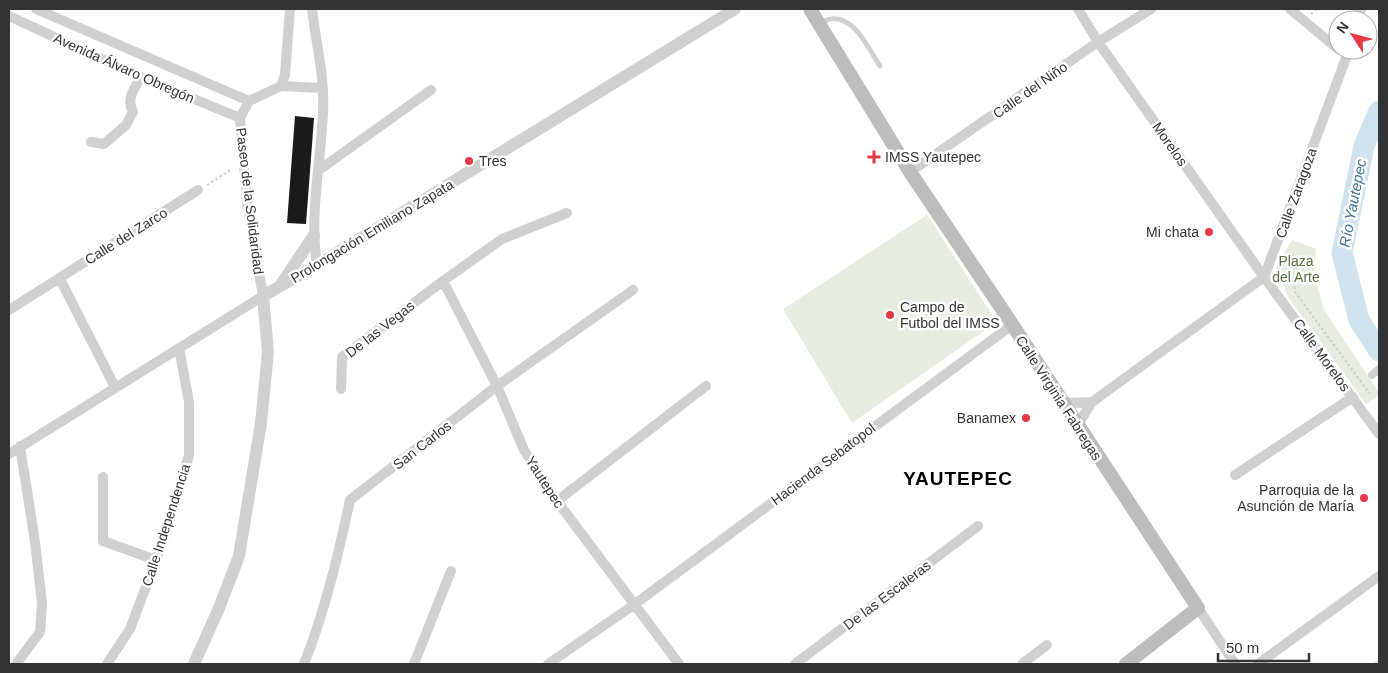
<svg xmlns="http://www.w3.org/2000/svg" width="1388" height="673" font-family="Arial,sans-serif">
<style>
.green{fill:#e6ecdf}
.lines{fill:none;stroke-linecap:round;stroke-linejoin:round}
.stream{stroke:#cfe2ee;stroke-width:4}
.river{stroke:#cfe2ee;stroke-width:21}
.building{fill:#1a1a1a}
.path{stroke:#cdcdcd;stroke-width:2;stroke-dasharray:2.5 2.5;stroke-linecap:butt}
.service{stroke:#d0d0d0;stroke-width:5}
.pedestrian{stroke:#d0d0d0;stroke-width:8}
.minor{stroke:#d0d0d0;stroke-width:10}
.tertiary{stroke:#d0d0d0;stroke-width:12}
.secondary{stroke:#bdbdbd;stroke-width:14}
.poi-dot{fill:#e63946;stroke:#fff;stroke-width:2}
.labels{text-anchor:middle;stroke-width:5;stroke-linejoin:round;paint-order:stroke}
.street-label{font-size:14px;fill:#333;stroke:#fff}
.poi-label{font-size:14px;fill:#333;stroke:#fff;text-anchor:start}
.park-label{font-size:14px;fill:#56703f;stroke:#fff}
.water-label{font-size:15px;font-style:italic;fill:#3f7597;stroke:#fff}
.district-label{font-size:19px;font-weight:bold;letter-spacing:1px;fill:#000;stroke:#fff}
</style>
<rect width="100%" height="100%" fill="#fff"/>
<path class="green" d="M 927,215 L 997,322 L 852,423 L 783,309 Z
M 1292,240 L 1316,249 L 1314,274 L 1324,310 L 1379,393 L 1379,395 L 1366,404 L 1289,298 L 1276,268 Z"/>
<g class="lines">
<path class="stream" d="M 1375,664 L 1379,663"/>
<path class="river" d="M 1379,111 L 1364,146 L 1342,253 L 1359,320 L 1379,351"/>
</g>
<path class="building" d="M 295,116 L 314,118 L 306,224 L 287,223 Z"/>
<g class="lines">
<path class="path" d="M 1311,14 L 1317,9
M 207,185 L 232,169
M 1280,282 L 1293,276 L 1295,292 L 1370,394"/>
<path class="service" d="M 819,23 C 823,22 827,20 830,19 C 855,15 869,50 880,66"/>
<path class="pedestrian" d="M 1372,375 L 1379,369"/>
<path class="minor" d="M 36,9 L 249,101
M 312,9 C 316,43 325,78 323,112 C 321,162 309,215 317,265
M 1078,9 L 1098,42 L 1264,277 L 1379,434
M 1290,9 L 1338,49
M 9,16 L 141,77 L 240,118
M 1358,20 L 1361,9
M 281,86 L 322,88
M 91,142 L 104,144 L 126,125 L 133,112 C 126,99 134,89 141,77
M 319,170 L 431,90
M 910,172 L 1098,42 L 1151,9
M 60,279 L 115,387
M 443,281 L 497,386 L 524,450 L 557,501 L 679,664
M 9,310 L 198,190
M 341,389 L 342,357 L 443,281 L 502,239 L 567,213
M 1063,403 L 1092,402 L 1264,277 L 1349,50
M 1077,426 L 1092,402
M 9,454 L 263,296 L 247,203 L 240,118 L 249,101 L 281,86 L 285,75 L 290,9
M 1235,475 L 1353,397
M 103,477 L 103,541 L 156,560
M 557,501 L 706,386
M 1198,608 L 1235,664
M 16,664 L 40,632 L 42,603 L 35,542 L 20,446
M 107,664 L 130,629 L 164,539 L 189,455 L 189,402 L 179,348
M 304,664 C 325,611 338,556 350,500 L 497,386 L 633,290
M 414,664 L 451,571
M 548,664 L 635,604 L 1012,325
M 795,664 L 978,526
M 1022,664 L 1047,645
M 1258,664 L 1379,576"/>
<path class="tertiary" d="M 282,283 L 314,235
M 194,664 L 219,608 L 239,556 L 261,423 L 268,352 L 263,296 L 317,265 L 735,9"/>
<path class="secondary" d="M 810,9 L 910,172 L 1008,318 L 1198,608 L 1126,664"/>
</g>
<g class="poi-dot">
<path d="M871.5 149.5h5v5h5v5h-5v5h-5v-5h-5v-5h5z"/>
<circle cx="469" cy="161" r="5"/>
<circle cx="1209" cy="232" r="5"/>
<circle cx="890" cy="315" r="5"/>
<circle cx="1026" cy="418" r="5"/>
<circle cx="1364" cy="498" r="5"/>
</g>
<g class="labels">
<g class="street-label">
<text transform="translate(124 68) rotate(24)" y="5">Avenida Álvaro Obregón</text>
<text transform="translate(1030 90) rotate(-35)" y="5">Calle del Niño</text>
<text transform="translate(1170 144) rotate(55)" y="5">Morelos</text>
<text transform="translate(1296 193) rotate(-70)" y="5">Calle Zaragoza</text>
<text transform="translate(250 201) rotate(83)" y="5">Paseo de la Solidaridad</text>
<text transform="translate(372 231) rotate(-31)" y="5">Prolongación Emiliano Zapata</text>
<text transform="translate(126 236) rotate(-32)" y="5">Calle del Zarco</text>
<text transform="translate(380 329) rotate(-38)" y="5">De las Vegas</text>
<text transform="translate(1322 355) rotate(54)" y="5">Calle Morelos</text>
<text transform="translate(1059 398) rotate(57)" y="5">Calle Virginia Fabregas</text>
<text transform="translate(422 445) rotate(-38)" y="5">San Carlos</text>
<text transform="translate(823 464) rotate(-37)" y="5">Hacienda Sebatopol</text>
<text transform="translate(545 482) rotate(57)" y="5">Yautepec</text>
<text transform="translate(166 525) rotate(-72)" y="5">Calle Independencia</text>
<text transform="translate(887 595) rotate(-37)" y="5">De las Escaleras</text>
</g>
<g class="poi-label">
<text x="885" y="162">IMSS Yautepec</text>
<text x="479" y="166">Tres</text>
<text x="1199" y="237" text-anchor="end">Mi chata</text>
<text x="900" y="312">Campo de<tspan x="900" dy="16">Futbol del IMSS</tspan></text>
<text x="1016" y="423" text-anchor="end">Banamex</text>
<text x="1354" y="495" text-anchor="end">Parroquia de la<tspan x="1354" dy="16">Asunción de María</tspan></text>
</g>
<g class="park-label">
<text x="1296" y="266">Plaza<tspan x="1296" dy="16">del Arte</tspan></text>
</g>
<g class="water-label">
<text transform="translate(1353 203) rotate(-79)" y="5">Río Yautepec</text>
</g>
<g class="district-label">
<text x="958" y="485">YAUTEPEC</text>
</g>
</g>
<rect width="1388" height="673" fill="none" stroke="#333333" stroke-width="20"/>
<g transform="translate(1353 35) rotate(306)"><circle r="24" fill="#ffffff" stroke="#adadad"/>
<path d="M0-4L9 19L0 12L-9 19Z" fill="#e63946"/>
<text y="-8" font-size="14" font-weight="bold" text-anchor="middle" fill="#333333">N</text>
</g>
<path d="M1218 653v8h91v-8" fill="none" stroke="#333333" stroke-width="2.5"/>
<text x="1226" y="653" font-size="15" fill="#333333" stroke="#ffffff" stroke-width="4" paint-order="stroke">50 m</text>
</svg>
